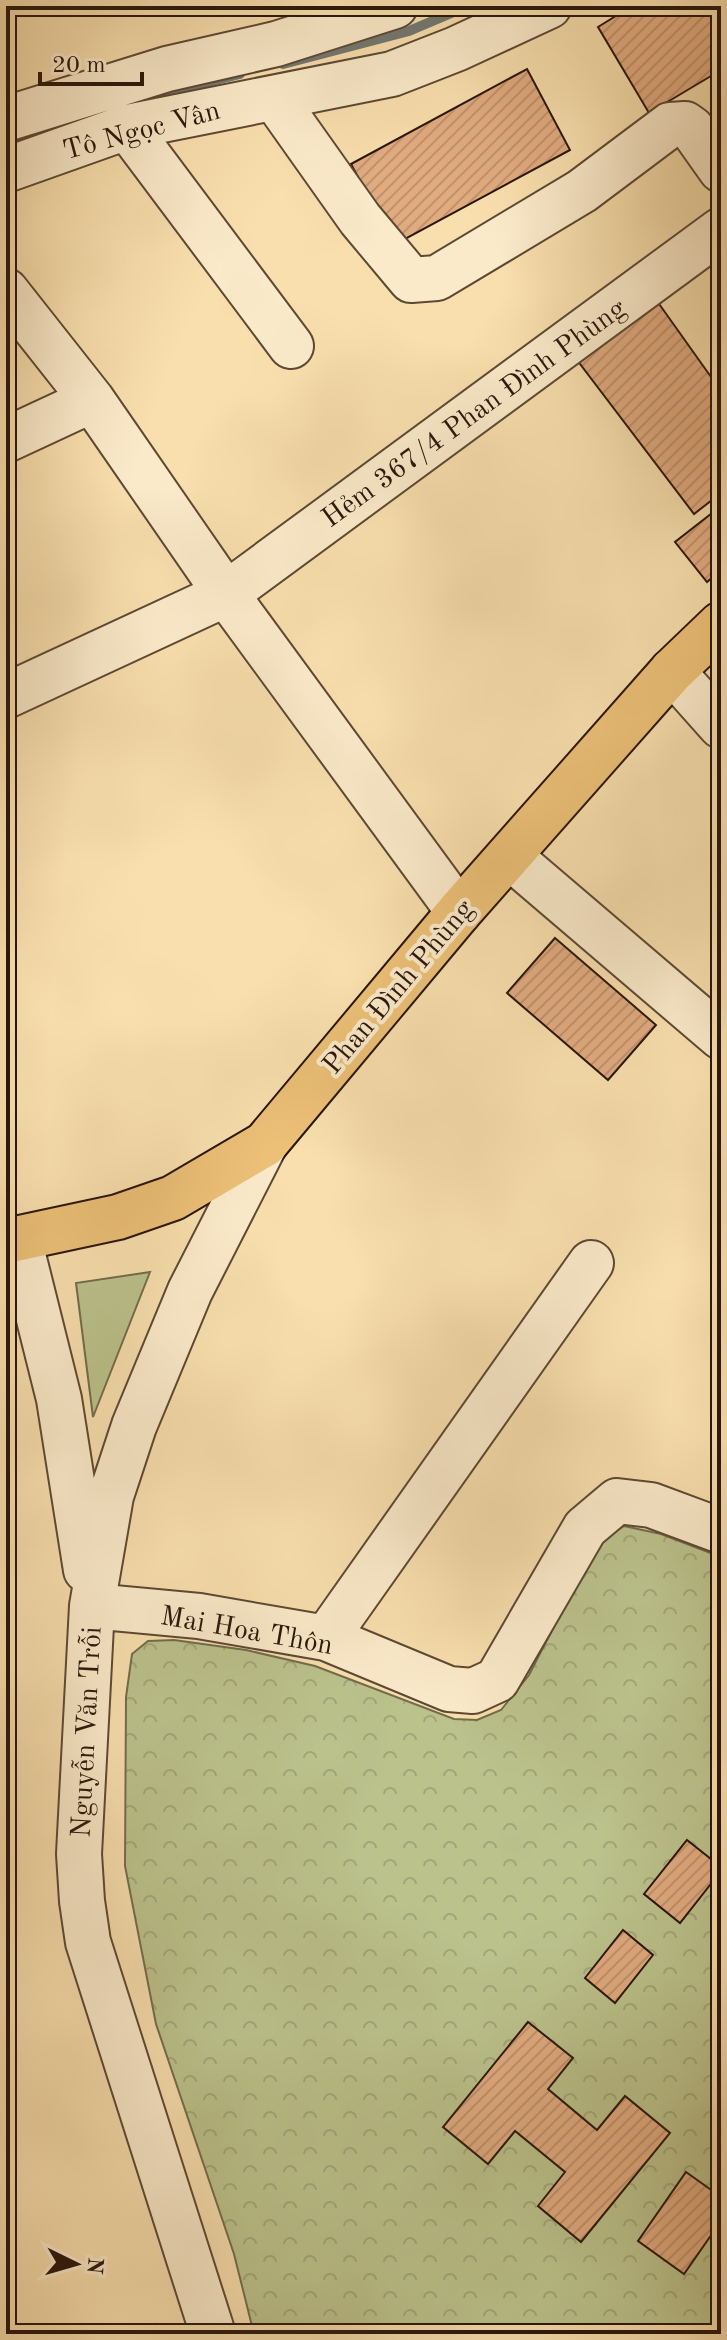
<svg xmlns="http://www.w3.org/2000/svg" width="727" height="2340" font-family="'Old Standard TT',serif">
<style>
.forest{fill:url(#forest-crowns);stroke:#726c4c;stroke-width:2}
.garden{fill:#bbc28c;stroke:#726c4c;stroke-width:2}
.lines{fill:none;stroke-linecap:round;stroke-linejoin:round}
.stream{stroke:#737872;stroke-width:10}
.building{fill:url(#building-hatch);stroke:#29160c;stroke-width:2}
.minor-casing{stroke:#5d4834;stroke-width:48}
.major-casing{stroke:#29160c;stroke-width:48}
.minor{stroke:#fbeaca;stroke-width:44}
.major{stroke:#ecc077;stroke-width:44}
.labels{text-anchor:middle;stroke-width:8;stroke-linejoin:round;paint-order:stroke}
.street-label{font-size:28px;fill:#29160c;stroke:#fbeaca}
</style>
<defs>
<pattern id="forest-crowns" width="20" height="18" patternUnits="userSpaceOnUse" patternTransform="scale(2)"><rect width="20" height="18" fill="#bbc28c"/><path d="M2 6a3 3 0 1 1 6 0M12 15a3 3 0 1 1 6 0" fill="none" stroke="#a1a678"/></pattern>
<pattern id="building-hatch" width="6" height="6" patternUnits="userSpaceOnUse" patternTransform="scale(2)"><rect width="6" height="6" fill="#e1ab80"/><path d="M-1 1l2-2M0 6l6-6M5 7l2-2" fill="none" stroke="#c1926d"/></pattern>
</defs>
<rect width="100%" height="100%" fill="#f9dfae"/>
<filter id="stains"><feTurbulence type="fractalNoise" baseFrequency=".0025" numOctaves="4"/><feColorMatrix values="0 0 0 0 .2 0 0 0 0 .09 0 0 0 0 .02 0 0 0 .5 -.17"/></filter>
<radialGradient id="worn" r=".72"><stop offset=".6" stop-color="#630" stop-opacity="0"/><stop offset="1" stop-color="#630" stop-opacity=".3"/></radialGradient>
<path class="forest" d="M 624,1526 L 661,1534 L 721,1557 L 721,2334 L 568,2325 L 550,2334 L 254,2334 L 234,2254 L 156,2024 L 125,1866 L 126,1697 L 132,1654 L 148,1641 L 174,1640 L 246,1650 L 315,1666 L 454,1719 L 477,1720 L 501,1710 L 529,1675 L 576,1584 L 593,1544 Z"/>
<path class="garden" d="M 150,1272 L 93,1417 L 76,1283 Z"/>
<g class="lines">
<path class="stream" d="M 283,64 L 409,31 L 468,6
M 147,97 L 240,74
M 6,143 L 56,126"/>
</g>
<path class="building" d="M 632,6 L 721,6 L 721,70 L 649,113 L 598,27 Z
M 527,69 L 570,150 L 394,245 L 351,164 Z
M 657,301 L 721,391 L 721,493 L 694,514 L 574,356 Z
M 721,506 L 721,570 L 707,582 L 675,542 Z
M 555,938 L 656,1025 L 608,1080 L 507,993 Z
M 687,1840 L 721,1867 L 721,1871 L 680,1923 L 644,1894 Z
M 623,1930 L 653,1955 L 615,2003 L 585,1978 Z
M 528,2022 L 573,2058 L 548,2089 L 597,2130 L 625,2096 L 670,2133 L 581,2242 L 538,2206 L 565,2172 L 515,2131 L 488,2164 L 443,2127 Z
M 686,2172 L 721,2197 L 721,2221 L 684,2274 L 638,2241 Z
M 155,2324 L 158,2334 L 123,2334 L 122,2332 Z"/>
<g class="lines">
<g class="minor-casing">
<path id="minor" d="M 275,99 L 360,219 L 411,280 L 437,278 L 582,191 L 670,125 L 685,124 L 692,129 L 721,170
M 6,119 L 167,69 L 276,44 L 395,6
M 127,127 L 291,346
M 6,170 L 127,127 L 392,74 L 456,49 L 549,6
M 6,291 L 92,400 L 226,594 L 459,912
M 6,440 L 92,400
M 672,671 L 721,726
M 6,696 L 226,594 L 721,230
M 509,856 L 721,1037
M 19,1239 L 59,1399 L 86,1570
M 92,1606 L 199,1616 L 326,1638 L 449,1689 L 473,1691 L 497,1680 L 585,1528 L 617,1501 L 651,1505 L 721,1531
M 326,1638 L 591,1263
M 213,2334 L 88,1942 L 82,1901 L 79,1854 L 92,1606 L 111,1496 L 134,1426 L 190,1291 L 265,1144"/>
</g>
<g class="major-casing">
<path id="major" d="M 6,1241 L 118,1217 L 173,1198 L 265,1144 L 459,912 L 672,671 L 721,624"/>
</g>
<use href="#minor" class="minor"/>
<use href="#major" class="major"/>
</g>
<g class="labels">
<g class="street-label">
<text transform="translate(141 129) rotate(-15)" y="10">Tô Ngọc Vân</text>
<text transform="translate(473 412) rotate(-36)" y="10">Hẻm 367/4 Phan Đình Phùng</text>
<text transform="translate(397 986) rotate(-50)" y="10">Phan Đình Phùng</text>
<text transform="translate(247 1629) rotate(10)" y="10">Mai Hoa Thôn</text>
<text transform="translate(85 1732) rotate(-87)" y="10">Nguyễn Văn Trỗi</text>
</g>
</g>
<rect width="727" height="2340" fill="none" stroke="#f9dfae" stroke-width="32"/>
<rect x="8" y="8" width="711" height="2324" fill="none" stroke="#29160c" stroke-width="4"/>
<rect x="16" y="16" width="695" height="2308" fill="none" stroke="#29160c" stroke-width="2"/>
<g transform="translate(76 2264) rotate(95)" stroke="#fbeaca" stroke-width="6" paint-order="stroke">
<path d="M0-6L14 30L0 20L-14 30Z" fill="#29160c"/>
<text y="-12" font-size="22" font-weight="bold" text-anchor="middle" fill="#29160c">N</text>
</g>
<path d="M40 72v12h102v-12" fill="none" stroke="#29160c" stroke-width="4"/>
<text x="52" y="72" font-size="24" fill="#29160c" stroke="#fbeaca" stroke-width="6" paint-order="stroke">20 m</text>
<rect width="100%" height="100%" filter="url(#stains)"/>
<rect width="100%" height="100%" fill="url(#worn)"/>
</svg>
